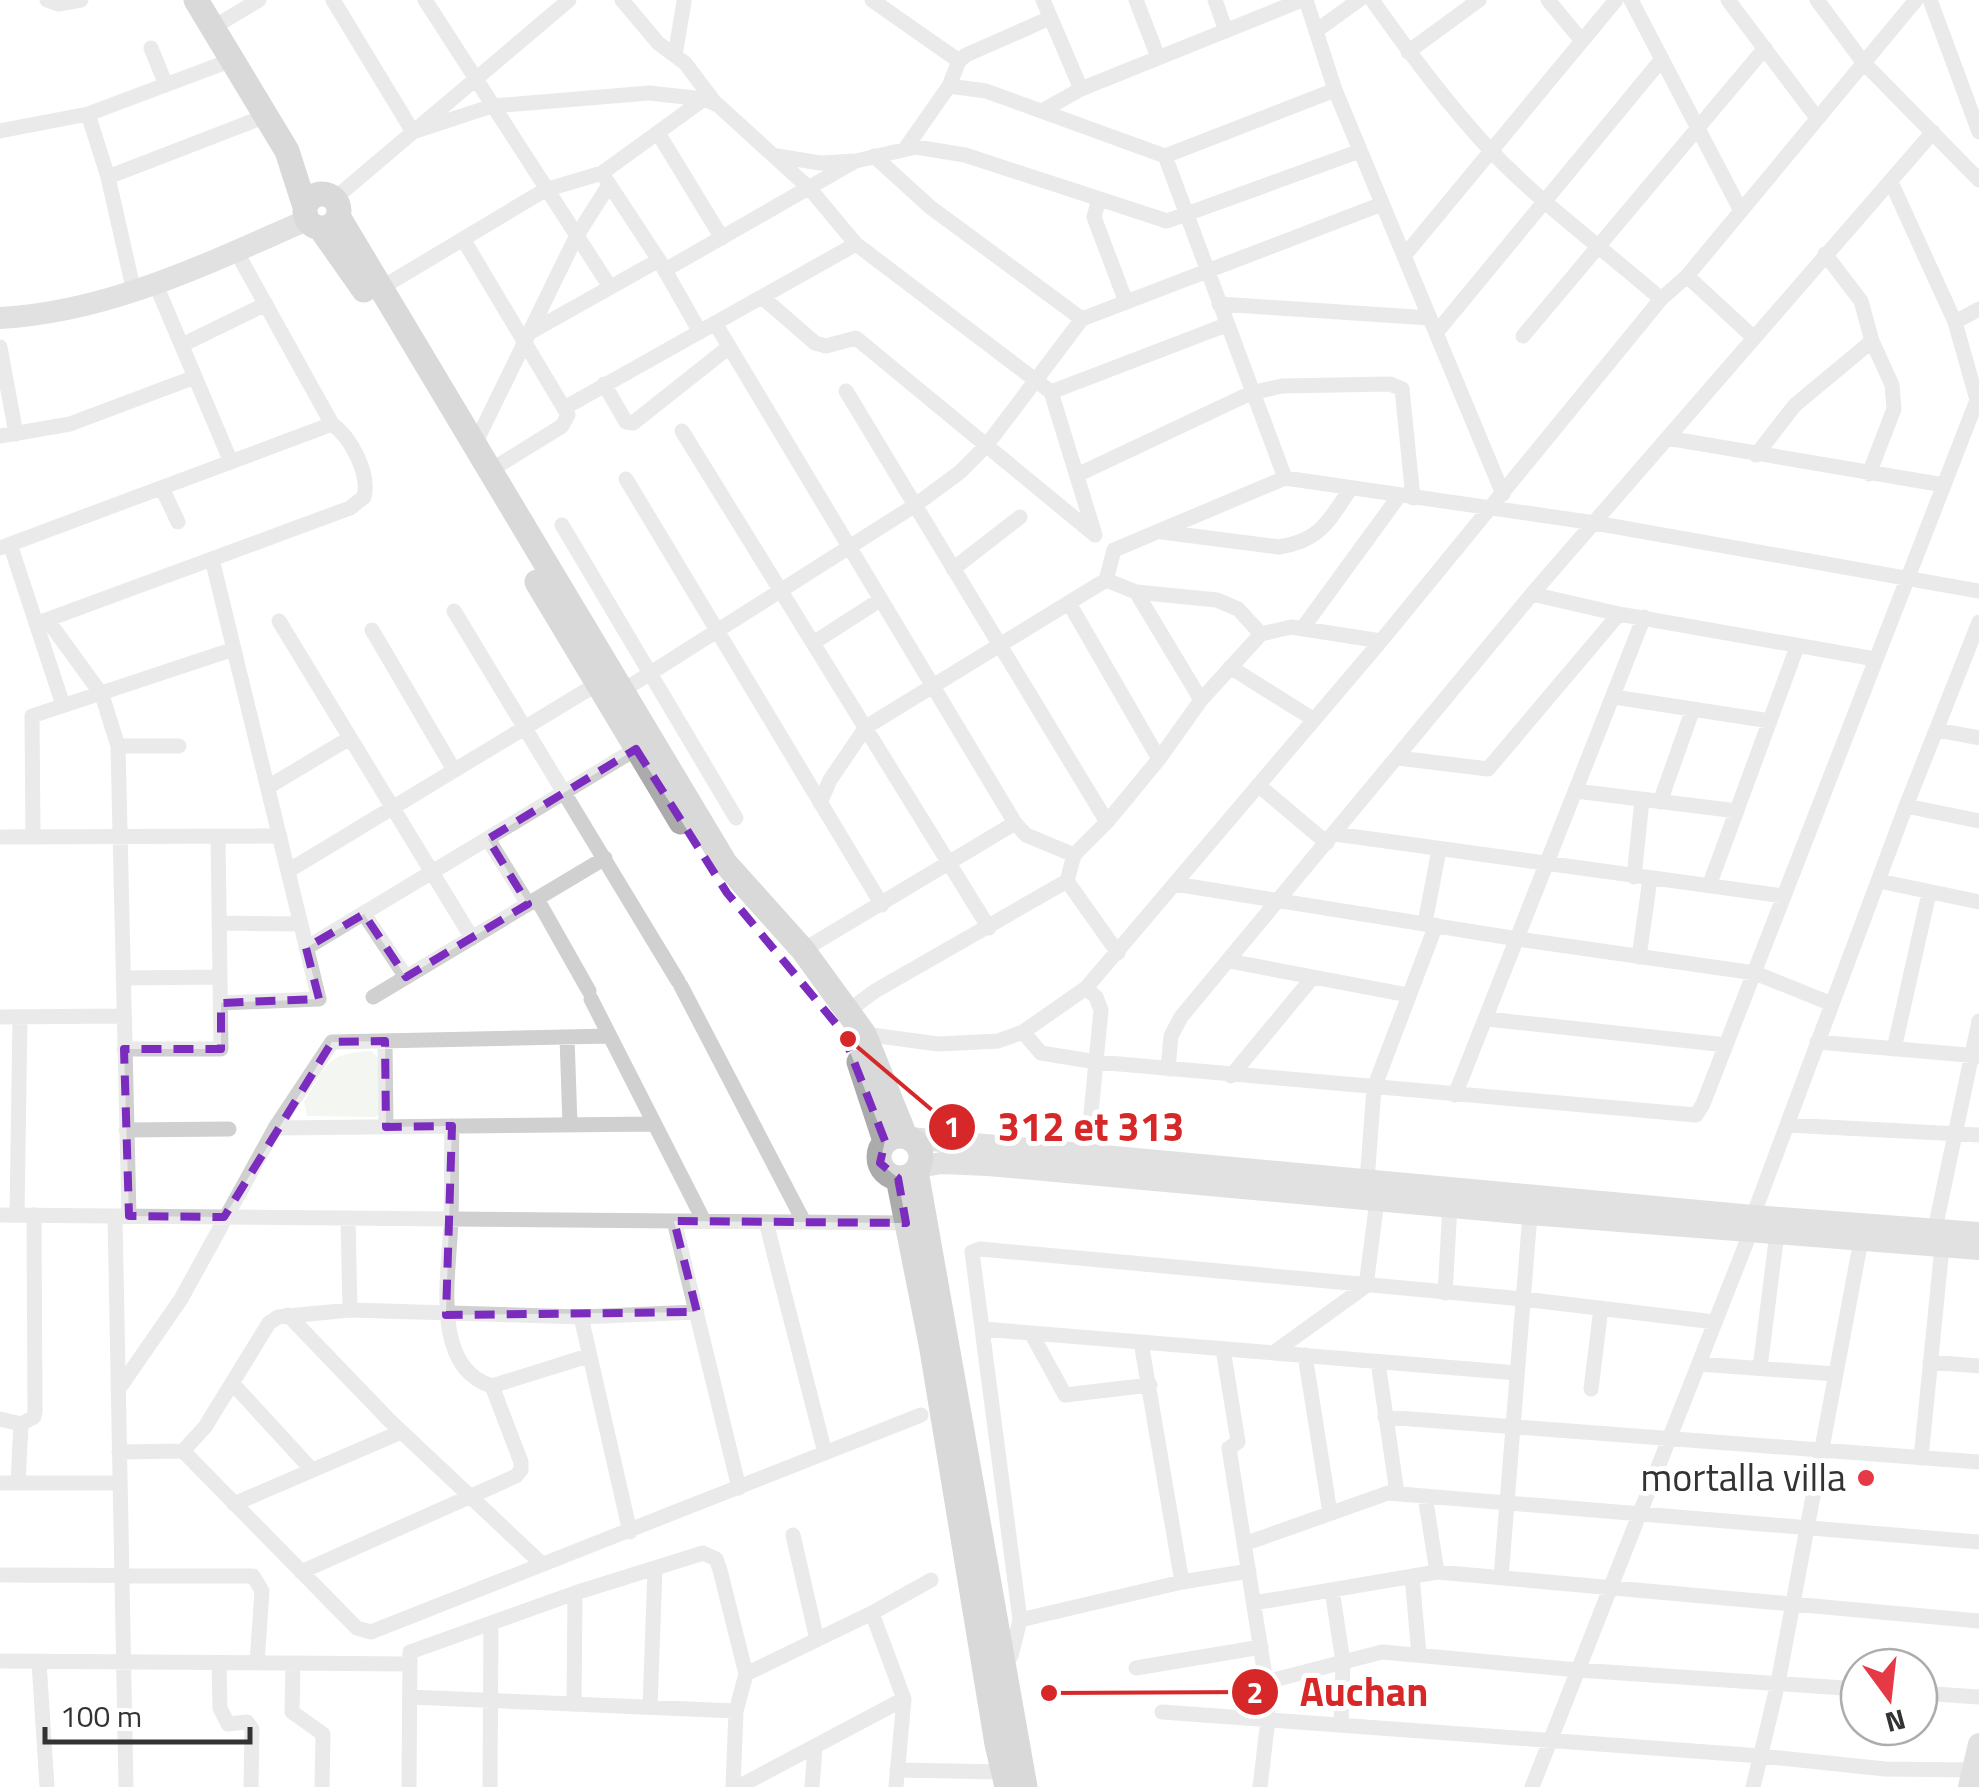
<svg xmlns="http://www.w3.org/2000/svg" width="1979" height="1787" font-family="'Titillium Web',sans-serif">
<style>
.green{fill:#e6ecdf}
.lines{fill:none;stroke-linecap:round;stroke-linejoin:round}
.street{stroke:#d0d0d0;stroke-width:15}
.secondary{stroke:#bdbdbd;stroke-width:22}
.primary{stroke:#ababab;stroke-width:25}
.marked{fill:none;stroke:#7b2cbf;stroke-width:8;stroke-dasharray:20 12;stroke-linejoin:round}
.poi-dot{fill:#e63946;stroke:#fff;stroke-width:4}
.labels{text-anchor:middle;stroke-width:10;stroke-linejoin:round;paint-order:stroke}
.poi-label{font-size:38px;fill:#333;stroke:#fff;text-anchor:end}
.leader{fill:none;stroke:#d62828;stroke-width:4}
.callout-dot{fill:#d62828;stroke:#fff;stroke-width:4}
.mark-label{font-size:30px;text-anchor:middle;font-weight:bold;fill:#fff}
.callout-label{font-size:40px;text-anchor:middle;font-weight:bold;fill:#d62828;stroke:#fff;stroke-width:10;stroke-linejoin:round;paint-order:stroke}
</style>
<rect width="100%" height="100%" fill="#fff"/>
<path class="green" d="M 372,1051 L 378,1058 L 379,1114 L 376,1117 L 307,1116 L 304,1102 C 329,1064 323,1054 372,1051 Z"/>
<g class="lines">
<path class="street" d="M 47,0 L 58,4 L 81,0
M 333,0 L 413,132 L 492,106 L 649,93 L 704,99 L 718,105 L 810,189 L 856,244 L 1051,392 L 1095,535
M 425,0 L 610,287
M 622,0 L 658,43 L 685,63 L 716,104
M 872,0 L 959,61
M 1043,0 L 1081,89 L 1302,0
M 1136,0 L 1158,57
M 1215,0 L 1226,31
M 1306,0 L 1335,90 L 1503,494
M 1372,0 C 1409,52 1448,105 1492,152 C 1543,205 1605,250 1661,299
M 1548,0 L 1582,41
M 1631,0 L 1740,209
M 1728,0 L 1817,118
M 1817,0 L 1863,62 L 1979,180
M 1930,0 L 1979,132
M 212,28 L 259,0
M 1316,31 L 1359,0
M 151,48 L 166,85
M 1408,52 L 1479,0
M 675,55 L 684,2
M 949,86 L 959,61 L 966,55 L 1050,18
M 1042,111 L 1081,89
M 88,114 L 108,177 L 134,292
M 0,131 L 88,114 L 232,60
M 658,133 L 722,238
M 905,149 L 949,86 L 986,91 L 1165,156 L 1335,90
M 777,156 L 820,163 L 856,161 L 916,147 L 965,155 L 1167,221 L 1360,151
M 874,156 L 930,207 L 1082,319
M 1165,156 L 1285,478
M 108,177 L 266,116
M 605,178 L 659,260 L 700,332
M 1891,182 L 1955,322
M 334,199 L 569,0
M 1099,199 L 1094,217 L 1126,302
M 463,239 L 568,415 L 562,426 L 491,470
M 1404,256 L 1616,0
M 665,270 L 852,163
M 1687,276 L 1753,337
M 156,285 L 231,462
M 381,288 L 545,190 L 602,173 L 704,99
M 762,297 L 815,343 L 826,346 L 856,338 L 1095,535
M 1219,304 L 1430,318
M 715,323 L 1015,823
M 529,333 L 659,260
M 1436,333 L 1662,59
M 1523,336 L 1765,48
M 182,345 L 266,304
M 0,347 L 16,434
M 604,384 L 626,422 L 633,423 L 729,347
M 846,391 L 1107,822
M 1051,392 L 1226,325
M 566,407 L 856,244
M 682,431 L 989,928
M 0,436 L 70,424 L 195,377
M 1667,438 L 1944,485
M 475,444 L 576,237 L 609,185
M 1756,455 L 1795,405 L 1872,341 L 1861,301 L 1825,254
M 1869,474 L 1894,409 L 1892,385 L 1872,341
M 1077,475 L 1251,393 L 1282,386 L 1390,384 L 1402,389 L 1413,498
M 626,479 L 882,905
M 162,488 L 178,522
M 562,525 L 736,818
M 1162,532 L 1279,547 C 1321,541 1329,520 1351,488
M 10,544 L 63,705
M 0,548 L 332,424
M 1114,550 L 1285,478 L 1595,523 L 1979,591
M 212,559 L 319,999 L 221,1003
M 953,569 L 1020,517
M 1106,580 L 1136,592 L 1217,600 L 1238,609 L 1261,634
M 1136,592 L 1201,700
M 1532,594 L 1619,614 L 1875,659
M 1069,603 L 1159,759
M 454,611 L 678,981
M 279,621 L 472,938
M 49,622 L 102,695 L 118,746 L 129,1216
M 38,623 L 350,508 L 364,497 C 370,474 351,437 332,424 L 236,251
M 1302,629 L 1399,496
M 372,630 L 454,770
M 813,643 L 880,600
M 1230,667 L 1313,719
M 622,691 L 914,506 L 960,472 L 986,446 L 1082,319 L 1382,204
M 1614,697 L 1770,721
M 1937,730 L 1979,738
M 118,746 L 179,746
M 1398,758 L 1488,769 L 1619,614
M 1258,785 L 1327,843
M 268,787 L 350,738
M 1576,791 L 1737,811
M 1660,802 L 1693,709
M 820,803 L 830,780 L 866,727 L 1106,580 L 1114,550
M 1906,806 L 1979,821
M 1335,834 L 1784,896
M 0,837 L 280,836
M 33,837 L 32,716 L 234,649
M 488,839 L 528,904
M 288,871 L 597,684
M 1634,877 L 1642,800
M 1067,881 L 1118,953
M 1879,881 L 1979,902
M 1175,884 L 1518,939 L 1755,973 L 1832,1004
M 1709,886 L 1797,647
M 537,899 L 589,991
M 364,914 L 406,977
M 219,923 L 301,924
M 1425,923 L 1439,850
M 306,948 L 636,749
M 803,950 L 1015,823 L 1026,835 L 1074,855
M 1639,957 L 1650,879
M 1229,961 L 1408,995
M 123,978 L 220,977
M 681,986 L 804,1222
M 1086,988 L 1096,997 L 1101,1010 L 1087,1154
M 373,997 L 605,858
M 591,999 L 704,1221
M 848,1011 L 875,991 L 1067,881 L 1074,855 L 1107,822 L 1159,759 L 1201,700 L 1261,634 L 1291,627 L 1381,641
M 0,1017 L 123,1016
M 1487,1019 L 1726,1045
M 1023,1032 L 1041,1053 L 1097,1062 L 1696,1115 L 1703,1104 L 1977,400 L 1955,322 L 1979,309
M 864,1034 L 938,1044 L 998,1041 L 1023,1032 L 1086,988 L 1381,641 L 1661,299 L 1687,276 L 1916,0
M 567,1037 L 570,1125
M 385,1041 L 386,1127
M 1817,1042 L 1979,1056
M 124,1049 L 221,1049 L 218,837
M 1894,1049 L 1929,893
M 1168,1069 L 1171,1036 L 1181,1017 L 1532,594 L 1933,132
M 1231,1076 L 1313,977
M 1455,1095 L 1644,617
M 1787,1125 L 1979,1135
M 452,1126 C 451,1157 452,1188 451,1219 C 450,1270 429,1367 492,1386 L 588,1356
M 275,1128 L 654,1124
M 126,1130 L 229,1129
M 1367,1181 L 1374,1088 L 1436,925
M 0,1215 L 906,1223
M 17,1215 L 20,1017
M 115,1216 L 126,1787
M 1753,1216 L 1906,806 L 1979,622
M 348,1218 L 350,1310
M 674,1221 L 739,1488
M 766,1222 L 825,1453
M 1935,1229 L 1979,1021
M 1445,1293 L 1450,1206
M 288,1315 L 390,1421 L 542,1564
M 581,1317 L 630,1532
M 983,1329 L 1517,1373
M 1031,1333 L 1065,1395 L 1150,1385
M 1141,1342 L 1182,1582
M 1223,1349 L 1238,1442 L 1229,1448 L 1266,1682 L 1268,1719 L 1260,1787
M 1273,1353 L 1366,1286 L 1377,1200
M 1305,1355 L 1330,1513
M 1378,1362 L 1397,1493
M 1930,1362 L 1979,1366
M 1699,1364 L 1836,1374
M 1760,1368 L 1777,1233
M 233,1384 L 312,1470
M 1591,1389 L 1601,1308
M 118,1390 L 181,1299 L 275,1128 L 332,1042 L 609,1036
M 1385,1417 L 1979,1462
M 0,1419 L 21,1424 L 34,1417 L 35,1411 L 34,1215
M 183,1451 L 342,1613 L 357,1628 L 371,1632 L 921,1415
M 119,1452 L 183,1451 L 205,1427 L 269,1323 L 278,1317 L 350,1310 L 581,1317 L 697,1312
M 1921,1458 L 1942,1247
M 0,1483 L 120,1483
M 18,1483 L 21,1424
M 1425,1496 L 1437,1572
M 234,1504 L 401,1432
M 793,1535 L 817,1640
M 1244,1544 L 1388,1493 L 1979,1542
M 1249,1571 L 1182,1582 L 1020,1620 L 972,1252 L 980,1249 L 1523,1299 L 1715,1322
M 301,1572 L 516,1476 L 521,1470 L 521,1462 L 492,1386
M 0,1575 L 253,1576 L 262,1591 L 257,1663
M 1412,1576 L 1419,1655
M 1501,1578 L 1530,1214
M 1332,1590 L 1343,1662 L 1341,1725
M 1254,1603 L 1437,1572 L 1979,1621
M 1002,1659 L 1011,1656 L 1020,1620
M 0,1661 L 410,1664
M 39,1662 L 47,1787
M 219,1663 L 220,1708 L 228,1724 L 247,1722 L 252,1729 L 251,1787
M 293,1663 L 292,1712 L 323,1734 L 322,1787
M 1136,1668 L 1261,1647
M 746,1674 L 872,1613 L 931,1580
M 1266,1682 L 1382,1652 L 1578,1670 L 1859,1689
M 1919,1693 L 1979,1697
M 410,1697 L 736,1711
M 574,1703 L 575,1593
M 650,1707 L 655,1568
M 1162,1712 L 1761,1756 L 1885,1769 L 1973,1770
M 897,1770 L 1003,1772
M 409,1787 L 410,1652 L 575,1593 L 703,1553 L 716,1559 L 720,1570 L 746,1674 L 736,1711 L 733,1787
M 490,1787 L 491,1623
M 738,1787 L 904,1699 L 872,1613
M 812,1787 L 815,1747
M 896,1787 L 904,1699
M 1532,1787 L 1751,1231
M 1753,1787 L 1778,1683 L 1861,1240"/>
<path class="secondary" d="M 0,318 C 110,312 208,263 307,220
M 910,1138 L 1753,1216 L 1979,1233
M 919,1167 L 941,1163 L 988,1165 L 1530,1214 L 1979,1249
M 1969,1787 L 1979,1744"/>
<path class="primary" d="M 196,0 L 287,151 L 305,207
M305 211a17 17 0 1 1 34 0a17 17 0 1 1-34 0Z
M 339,218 L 725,863 L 803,950 L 864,1034 L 905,1136
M 321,229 L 364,290
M 537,582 L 681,822
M 859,1062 L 885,1141
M879 1157a21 21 0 1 1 42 0a21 21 0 1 1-42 0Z
M 916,1171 L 1025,1787
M 898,1178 L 931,1344 L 997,1744 L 1007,1787"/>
</g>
<path d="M0 0H1979V1787H0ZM 636,749 L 727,893 L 842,1031 L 885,1141 L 880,1163 L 898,1178 L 906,1223 L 674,1221 L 697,1312 L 446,1315 L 452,1126 L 386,1127 L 385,1041 L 332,1042 L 224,1217 L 129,1216 L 124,1049 L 221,1049 L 221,1003 L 319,999 L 306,948 L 364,914 L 406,977 L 528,904 L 488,839 Z" fill="#fff" fill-opacity=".55" fill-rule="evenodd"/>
<path class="marked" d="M 636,749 L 727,893 L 842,1031 L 885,1141 L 880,1163 L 898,1178 L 906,1223 L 674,1221 L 697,1312 L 446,1315 L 452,1126 L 386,1127 L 385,1041 L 332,1042 L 224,1217 L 129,1216 L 124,1049 L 221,1049 L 221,1003 L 319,999 L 306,948 L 364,914 L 406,977 L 528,904 L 488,839 Z"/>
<circle class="poi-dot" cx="1866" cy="1478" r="10"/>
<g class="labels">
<g class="poi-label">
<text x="1846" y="1491">mortalla villa</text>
</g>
</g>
<path class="leader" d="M848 1039L952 1127M1049 1693L1255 1692"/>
<g class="callout-dot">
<circle cx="848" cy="1039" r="10"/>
<circle cx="1049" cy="1693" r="10"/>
<circle cx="952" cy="1127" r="25"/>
<circle cx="1255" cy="1692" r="25"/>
</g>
<g class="mark-label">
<text x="952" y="1137">1</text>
<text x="1255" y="1703">2</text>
</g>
<g class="callout-label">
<text x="1091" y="1141">312 et 313</text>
<text x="1364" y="1706">Auchan</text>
</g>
<g transform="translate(1889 1697) rotate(165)"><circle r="48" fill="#ffffff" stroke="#adadad" stroke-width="2.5"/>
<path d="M0-8L18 38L0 25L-18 38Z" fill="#e63946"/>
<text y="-15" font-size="28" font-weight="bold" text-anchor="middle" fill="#333333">N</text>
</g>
<path d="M45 1727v15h205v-15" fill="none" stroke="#333333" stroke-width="5"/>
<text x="60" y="1727" font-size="30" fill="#333333" stroke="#ffffff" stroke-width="8" paint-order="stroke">100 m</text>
</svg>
